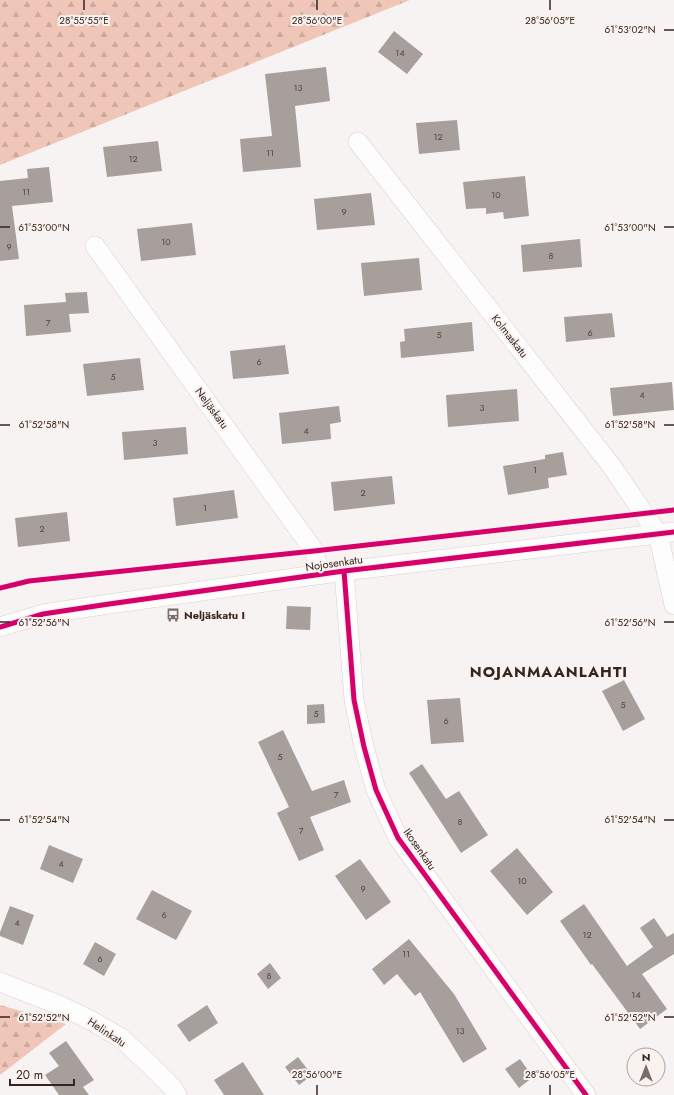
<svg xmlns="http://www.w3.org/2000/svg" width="674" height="1095" font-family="Jost,sans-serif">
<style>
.forest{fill:url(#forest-firs)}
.building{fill:#a79f9c}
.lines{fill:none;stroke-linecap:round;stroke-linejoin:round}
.minor-casing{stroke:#d9d0ce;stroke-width:20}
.minor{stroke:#fefdfd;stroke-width:19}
.cycleway-casing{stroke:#faf2ef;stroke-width:8}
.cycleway{stroke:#d6006c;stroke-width:5}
.ticks{fill:none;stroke:#342520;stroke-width:1.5}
.labels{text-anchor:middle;stroke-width:4;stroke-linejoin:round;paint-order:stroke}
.number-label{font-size:9px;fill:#51443f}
.street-label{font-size:11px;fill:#342520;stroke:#faf2ef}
.poi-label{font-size:11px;font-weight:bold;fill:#342520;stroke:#faf2ef;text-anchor:start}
.district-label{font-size:15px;font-weight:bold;letter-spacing:1px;fill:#342520;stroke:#faf2ef}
.ticks-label{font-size:10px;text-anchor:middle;fill:#342520;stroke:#faf2ef;stroke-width:4;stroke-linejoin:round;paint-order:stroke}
</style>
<defs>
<pattern id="forest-firs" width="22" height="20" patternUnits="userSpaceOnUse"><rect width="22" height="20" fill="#efc6b8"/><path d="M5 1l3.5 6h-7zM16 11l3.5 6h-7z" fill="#ceaa9e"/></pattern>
</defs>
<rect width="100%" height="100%" fill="#f7f3f2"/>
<path class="forest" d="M 0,0 L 410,0 L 0,165 Z
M 0,1005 L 66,1024 L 0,1075 Z"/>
<path class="building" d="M 394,31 L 423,54 L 407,74 L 378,52 Z
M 326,67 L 330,101 L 295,106 L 301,167 L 243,172 L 240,139 L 272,136 L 265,74 Z
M 457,120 L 460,150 L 419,154 L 416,123 Z
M 158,141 L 162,171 L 107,177 L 103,147 Z
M 49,167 L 53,202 L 12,206 L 19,259 L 0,261 L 0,181 L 28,178 L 27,169 Z
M 525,176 L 529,216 L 504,219 L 503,212 L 486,214 L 486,208 L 466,209 L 463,182 Z
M 371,193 L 375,225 L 317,230 L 314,199 Z
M 192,223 L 196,255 L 141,261 L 137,229 Z
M 580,239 L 582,267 L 523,272 L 521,245 Z
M 419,258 L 422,290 L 364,296 L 361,263 Z
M 87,292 L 89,313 L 69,314 L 71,332 L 26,336 L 24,305 L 66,302 L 65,293 Z
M 612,313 L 615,337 L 566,342 L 564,317 Z
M 472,322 L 474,351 L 401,358 L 400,342 L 405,341 L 404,329 Z
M 285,345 L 289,374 L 233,379 L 230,351 Z
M 140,358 L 144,390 L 87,396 L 83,364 Z
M 672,382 L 674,410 L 613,416 L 610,388 Z
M 517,389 L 519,421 L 448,427 L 446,395 Z
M 339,406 L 341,422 L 330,424 L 331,439 L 282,444 L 279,413 Z
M 186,427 L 188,454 L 124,460 L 122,432 Z
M 563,452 L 567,475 L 548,478 L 549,488 L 508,495 L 503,466 L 545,459 L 545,455 Z
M 392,476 L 395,504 L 334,511 L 331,482 Z
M 234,490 L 238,518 L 176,526 L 173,498 Z
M 67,512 L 70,541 L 18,547 L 15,518 Z
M 287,606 L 311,607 L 310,630 L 286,629 Z
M 624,680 L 645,719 L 623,731 L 602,691 Z
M 460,698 L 464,742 L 431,744 L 427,700 Z
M 324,704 L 325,723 L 307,724 L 307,705 Z
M 283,730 L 312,791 L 344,780 L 351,802 L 310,817 L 324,850 L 299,861 L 277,813 L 289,807 L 258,742 Z
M 422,764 L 446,799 L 459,791 L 488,835 L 461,853 L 409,773 Z
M 49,845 L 83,859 L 73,883 L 40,869 Z
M 517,848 L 553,892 L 527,915 L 490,871 Z
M 360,859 L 391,902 L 366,920 L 335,876 Z
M 152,890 L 192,911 L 176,940 L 136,919 Z
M 584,904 L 627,966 L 653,947 L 640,928 L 654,918 L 667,937 L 674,933 L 674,954 L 642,974 L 667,1009 L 640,1029 L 592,964 L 591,965 L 560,921 Z
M 10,906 L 34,915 L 23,945 L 0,936 L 0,932 Z
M 409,939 L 454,994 L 487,1049 L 463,1063 L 420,992 L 415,996 L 397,974 L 384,985 L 372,969 Z
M 95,942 L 116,954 L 104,976 L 83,964 Z
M 270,963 L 281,978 L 268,989 L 257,974 Z
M 207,1005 L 218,1023 L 189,1042 L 177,1025 Z
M 66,1041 L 94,1080 L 83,1087 L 89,1095 L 59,1095 L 45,1075 L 59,1066 L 49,1053 Z
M 298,1057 L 312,1075 L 299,1085 L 285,1067 Z
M 520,1059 L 533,1077 L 519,1088 L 505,1069 Z
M 243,1062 L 264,1095 L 224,1095 L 214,1080 Z"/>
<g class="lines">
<g class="minor-casing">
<path id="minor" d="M 358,142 L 610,464 L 658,534 L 674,605
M 95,246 L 314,551 L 320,575
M 344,571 L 354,700 L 364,747 L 376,790 L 398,838 L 586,1095
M 0,627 L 43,614 L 109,604 L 344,571 L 674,532
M 0,982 L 59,1005 L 90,1020 L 121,1038 L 149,1064 L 172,1087 L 177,1095"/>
</g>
<use href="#minor" class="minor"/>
<g class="cycleway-casing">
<path id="cycleway" d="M 344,571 L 354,700 L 364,747 L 376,790 L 398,838 L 586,1095
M 0,588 L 29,581 L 314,551 L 674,510
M 0,627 L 43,614 L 109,604 L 344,571 L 674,532"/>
</g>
<use href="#cycleway" class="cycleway"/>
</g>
<path class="ticks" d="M 84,0 L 84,10M 317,0 L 317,10M 550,0 L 550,10M 664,30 L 674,30M 0,227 L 10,227M 664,227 L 674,227M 0,425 L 10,425M 664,425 L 674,425M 0,622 L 10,622M 664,622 L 674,622M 0,820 L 10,820M 664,820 L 674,820M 0,1017 L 10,1017M 664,1017 L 674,1017M 317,1085 L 317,1095M 550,1085 L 550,1095"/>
<defs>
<g id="bus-bare" transform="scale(1.08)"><path d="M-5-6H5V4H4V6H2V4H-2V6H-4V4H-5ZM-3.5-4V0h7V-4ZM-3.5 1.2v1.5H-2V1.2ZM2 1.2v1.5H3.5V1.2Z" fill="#786d6a" stroke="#faf2ef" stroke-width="2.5" paint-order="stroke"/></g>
</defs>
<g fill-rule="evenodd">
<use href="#bus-bare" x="173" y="615"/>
</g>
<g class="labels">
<g class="number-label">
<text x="400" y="56">14</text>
<text x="298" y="91">13</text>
<text x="438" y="140">12</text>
<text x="270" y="156">11</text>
<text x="133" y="162">12</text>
<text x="26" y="195">11</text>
<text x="496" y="198">10</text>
<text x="344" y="215">9</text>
<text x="166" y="245">10</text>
<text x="9" y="250">9</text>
<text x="551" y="259">8</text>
<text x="48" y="326">7</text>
<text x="590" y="336">6</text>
<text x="439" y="338">5</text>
<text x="259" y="365">6</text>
<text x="113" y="380">5</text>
<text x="642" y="398">4</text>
<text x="482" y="411">3</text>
<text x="306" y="434">4</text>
<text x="155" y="446">3</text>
<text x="535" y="473">1</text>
<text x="363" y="496">2</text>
<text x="205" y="511">1</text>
<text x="42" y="532">2</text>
<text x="623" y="708">5</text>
<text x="316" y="717">5</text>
<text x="446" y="724">6</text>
<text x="280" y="760">5</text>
<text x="336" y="798">7</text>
<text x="460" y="825">8</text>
<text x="301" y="834">7</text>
<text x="61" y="867">4</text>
<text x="522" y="884">10</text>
<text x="363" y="892">9</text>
<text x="164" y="918">6</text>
<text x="17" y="926">4</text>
<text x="587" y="938">12</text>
<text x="406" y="957">11</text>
<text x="100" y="962">6</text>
<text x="269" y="979">8</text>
<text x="636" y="998">14</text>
<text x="460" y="1034">13</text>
</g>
<g class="street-label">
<text transform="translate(510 336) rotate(52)" y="4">Kolmaskatu</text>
<text transform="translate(212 408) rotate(54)" y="4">Neljäskatu</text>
<text transform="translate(334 563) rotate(-8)" y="4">Nojosenkatu</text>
<text transform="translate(420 849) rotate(55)" y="4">Ikosenkatu</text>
<text transform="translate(107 1032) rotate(33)" y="4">Helinkatu</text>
</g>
<g class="poi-label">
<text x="184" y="619">Neljäskatu I</text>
</g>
<g class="district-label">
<text x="549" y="677">NOJANMAANLAHTI</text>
</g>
</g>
<g class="ticks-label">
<text x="84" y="24">28°55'55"E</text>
<text x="317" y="24">28°56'00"E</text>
<text x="550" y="24">28°56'05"E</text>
<text x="630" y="33">61°53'02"N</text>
<text x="44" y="231">61°53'00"N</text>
<text x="630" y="231">61°53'00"N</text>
<text x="44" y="428">61°52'58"N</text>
<text x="630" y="428">61°52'58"N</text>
<text x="44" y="626">61°52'56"N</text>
<text x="630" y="626">61°52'56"N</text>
<text x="44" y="823">61°52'54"N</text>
<text x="630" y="823">61°52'54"N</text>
<text x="44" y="1021">61°52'52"N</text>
<text x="630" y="1021">61°52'52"N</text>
<text x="317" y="1078">28°56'00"E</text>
<text x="550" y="1078">28°56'05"E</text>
</g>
<g transform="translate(646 1067)"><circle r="19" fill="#faf2ef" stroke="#aba09c"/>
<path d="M0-3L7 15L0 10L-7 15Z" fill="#786d6a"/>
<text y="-6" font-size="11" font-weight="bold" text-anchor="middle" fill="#342520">N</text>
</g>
<path d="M10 1079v6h64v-6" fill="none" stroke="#342520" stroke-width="2"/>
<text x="16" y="1079" font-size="12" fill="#342520" stroke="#faf2ef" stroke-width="3" paint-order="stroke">20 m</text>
</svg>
